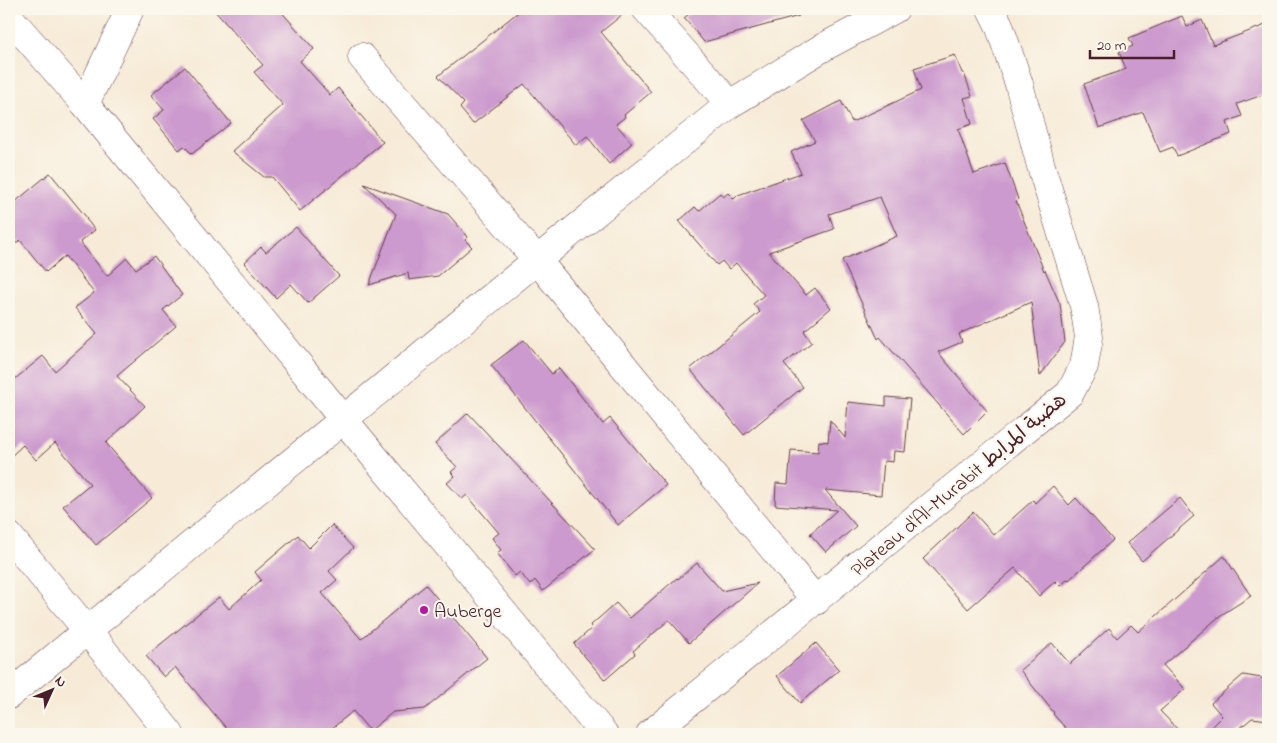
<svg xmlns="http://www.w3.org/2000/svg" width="1277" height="743" font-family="'Indie Flower','Playpen Sans Arabic',sans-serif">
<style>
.building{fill:#cc9ace}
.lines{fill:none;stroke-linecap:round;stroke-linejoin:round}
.minor-casing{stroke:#643e45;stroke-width:29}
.minor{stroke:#fff;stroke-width:28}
.poi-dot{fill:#b5179e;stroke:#fbf7ec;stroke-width:2}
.labels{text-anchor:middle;stroke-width:4;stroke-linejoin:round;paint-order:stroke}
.street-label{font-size:20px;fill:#4a1f2b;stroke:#fbf7ec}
.poi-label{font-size:20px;fill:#4a1f2b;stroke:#fbf7ec;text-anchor:start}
</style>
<rect width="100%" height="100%" fill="#fbf7ec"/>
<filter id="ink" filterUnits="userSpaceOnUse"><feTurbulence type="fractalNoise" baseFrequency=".02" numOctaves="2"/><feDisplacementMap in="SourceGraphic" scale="10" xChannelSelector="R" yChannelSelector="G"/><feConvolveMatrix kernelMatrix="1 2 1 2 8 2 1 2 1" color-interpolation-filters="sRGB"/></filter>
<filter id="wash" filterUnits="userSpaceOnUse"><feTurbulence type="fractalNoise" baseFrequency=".0096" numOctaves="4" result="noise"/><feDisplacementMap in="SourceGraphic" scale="20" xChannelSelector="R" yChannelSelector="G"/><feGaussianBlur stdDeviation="1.12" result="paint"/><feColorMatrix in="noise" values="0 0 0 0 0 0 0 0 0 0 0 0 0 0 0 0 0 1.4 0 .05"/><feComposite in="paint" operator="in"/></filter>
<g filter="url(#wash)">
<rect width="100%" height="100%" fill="#f7ebd8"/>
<g id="blocks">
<path class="building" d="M 213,9 L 279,9 L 314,49 L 300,61 L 330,95 L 338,88 L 383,142 L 300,211 L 272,177 L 264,177 L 232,151 L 283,105 L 254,72 L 263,65 Z
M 522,9 L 629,9 L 601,32 L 651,92 L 624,115 L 625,117 L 616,124 L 632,143 L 609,164 L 587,136 L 576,145 L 524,84 L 473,124 L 460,108 L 464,103 L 438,76 Z
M 695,9 L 798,9 L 799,16 L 704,42 L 684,18 Z
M 1182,16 L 1187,27 L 1202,20 L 1213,45 L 1268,24 L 1268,93 L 1237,104 L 1242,116 L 1227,122 L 1231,134 L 1177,156 L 1173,147 L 1160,152 L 1143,112 L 1099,128 L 1084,84 L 1126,69 L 1119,52 L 1133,46 L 1129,38 Z
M 955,55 L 962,73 L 964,73 L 972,96 L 964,98 L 972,124 L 958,129 L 974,174 L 1005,163 L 1018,199 L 1016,201 L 1044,271 L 1045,270 L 1060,304 L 1065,342 L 1040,376 L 1031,302 L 959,334 L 962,342 L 938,352 L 987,411 L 964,434 L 880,337 L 878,339 L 842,260 L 897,236 L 880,197 L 829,214 L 834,229 L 769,252 L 806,295 L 815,288 L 831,308 L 804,331 L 812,342 L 784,364 L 803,387 L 744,435 L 690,369 L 760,312 L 753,304 L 764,295 L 736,263 L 729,269 L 722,261 L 717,265 L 679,221 L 695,207 L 699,211 L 720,193 L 723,197 L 728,193 L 734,199 L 738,195 L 801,173 L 791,152 L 815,141 L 803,121 L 841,101 L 852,122 L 921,90 L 914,68 Z
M 185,67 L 231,123 L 192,154 L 184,146 L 179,150 L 153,119 L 164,110 L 151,95 Z
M 50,173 L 87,218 L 86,219 L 95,230 L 80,242 L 107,276 L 127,258 L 136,269 L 154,256 L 182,295 L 163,310 L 176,326 L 117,376 L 145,406 L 106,443 L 152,498 L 96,545 L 63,506 L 90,484 L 55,443 L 36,460 L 23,445 L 9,458 L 9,384 L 43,356 L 55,371 L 97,334 L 75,308 L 94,293 L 65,256 L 46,272 L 20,240 L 9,249 L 9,207 Z
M 364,184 L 448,214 L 468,237 L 465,240 L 472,247 L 438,276 L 409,280 L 408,273 L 369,285 L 396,214 Z
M 296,227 L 339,276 L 308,303 L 291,284 L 276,298 L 244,263 L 261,247 L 266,252 Z
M 524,340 L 552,374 L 559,368 L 603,424 L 610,418 L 666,485 L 618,525 L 491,365 Z
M 886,397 L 910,399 L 905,452 L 894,451 L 893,462 L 884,461 L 881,495 L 825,490 L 856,526 L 826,552 L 810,534 L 837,510 L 775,505 L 776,483 L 788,484 L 791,450 L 818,452 L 819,441 L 828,442 L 830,420 L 845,438 L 848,402 L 886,406 Z
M 468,413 L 595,549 L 543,591 L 535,580 L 530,585 L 520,572 L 515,576 L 497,553 L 501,550 L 492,538 L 499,533 L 467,495 L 462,499 L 447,483 L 455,476 L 451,472 L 457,467 L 435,444 Z
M 1053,486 L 1069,505 L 1076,498 L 1113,540 L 1069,580 L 1068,579 L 1060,586 L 1055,581 L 1039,596 L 1015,568 L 968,609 L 923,559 L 973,512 L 994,535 L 1033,500 L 1035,503 Z
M 1180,498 L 1194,516 L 1142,561 L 1127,543 Z
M 332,525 L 353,548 L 329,571 L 337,580 L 322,593 L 361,639 L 426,585 L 487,658 L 425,709 L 393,712 L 370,731 L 353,711 L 325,734 L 231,734 L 175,667 L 164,677 L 146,656 L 219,597 L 229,609 L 261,580 L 255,572 L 298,535 L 309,548 Z
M 1224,556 L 1251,596 L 1221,615 L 1163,665 L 1185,689 L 1160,711 L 1182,734 L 1071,734 L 1053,714 L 1054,713 L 1020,670 L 1052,643 L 1070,664 L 1109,628 L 1117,638 L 1131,625 L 1138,632 Z
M 697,563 L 722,591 L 758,583 L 689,643 L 669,620 L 633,651 L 635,654 L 605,680 L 574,644 L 592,628 L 590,626 L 616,603 L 630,618 L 677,578 L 678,579 Z
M 816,643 L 839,670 L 800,703 L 777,676 Z
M 1243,675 L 1268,679 L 1268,720 L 1252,718 L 1233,734 L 1204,734 L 1222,716 L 1211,703 Z"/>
</g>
</g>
<g filter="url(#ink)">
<use href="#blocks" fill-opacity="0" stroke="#643e45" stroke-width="1"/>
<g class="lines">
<g class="minor-casing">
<path id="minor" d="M 9,17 L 85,104 L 344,420 L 604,734
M 362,57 L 537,260 L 816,601
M 85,104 L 130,9
M 730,104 L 822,48 L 895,9
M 9,536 L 87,630 L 170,734
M 9,695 L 537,260 L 730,104 L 646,9
M 650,734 L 1070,393 L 1084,366 L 1089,337 L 1084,306 L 1041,166 L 1019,84 L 999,25 L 991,9"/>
</g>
<use href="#minor" class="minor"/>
</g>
</g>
<circle class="poi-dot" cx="424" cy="610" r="5"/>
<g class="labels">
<g class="street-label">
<text transform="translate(958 484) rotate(-40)" y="7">Plateau d'Al-Murabit هضبة المرابط</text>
</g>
<g class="poi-label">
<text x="434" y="617">Auberge</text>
</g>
</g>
<rect width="1277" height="743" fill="none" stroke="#fbf7ec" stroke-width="30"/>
<g transform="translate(52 690) rotate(46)" stroke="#fbf7ec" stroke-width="4" paint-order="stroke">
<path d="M0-4L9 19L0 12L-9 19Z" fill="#4a1f2b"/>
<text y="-8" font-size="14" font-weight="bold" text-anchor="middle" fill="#4a1f2b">N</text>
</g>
<path d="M1090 50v8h84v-8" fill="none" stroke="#4a1f2b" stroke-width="2.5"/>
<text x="1097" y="50" font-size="15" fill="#4a1f2b" stroke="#fbf7ec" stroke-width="4" paint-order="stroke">20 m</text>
</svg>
